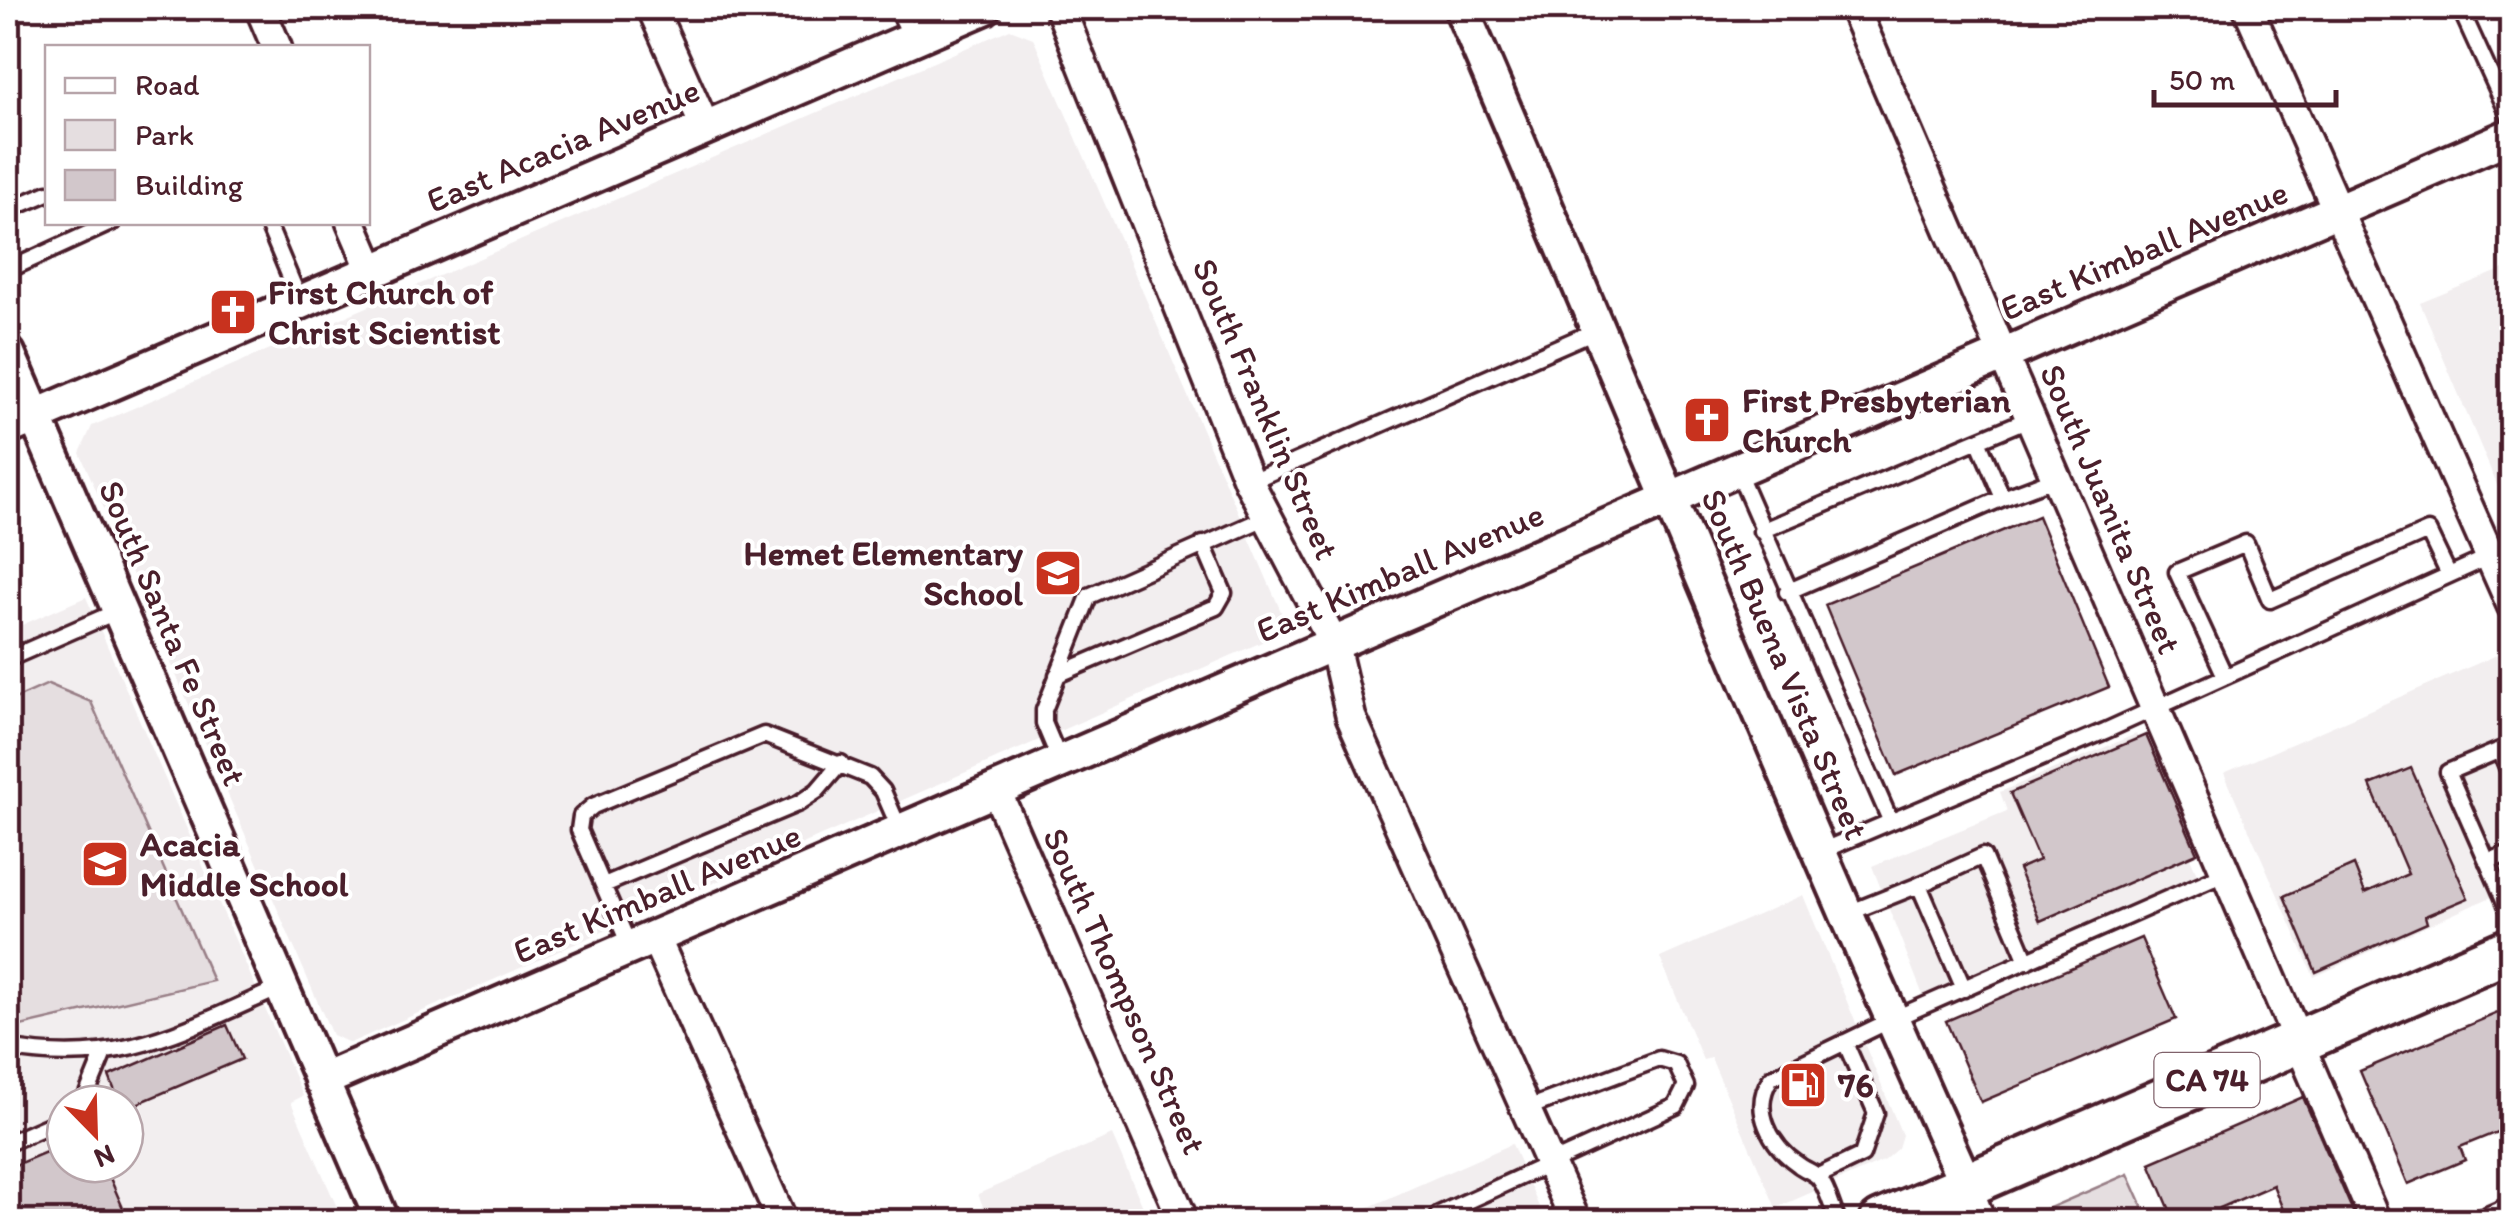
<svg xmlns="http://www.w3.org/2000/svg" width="2519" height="1229" font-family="Itim,sans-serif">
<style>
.built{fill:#f2eeef;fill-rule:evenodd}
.green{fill:#e5dee0;stroke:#987e86;stroke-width:2.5}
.building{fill:#d2c7cb;stroke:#4a1f2b;stroke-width:2.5}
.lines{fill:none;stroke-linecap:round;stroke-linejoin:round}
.service-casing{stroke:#4a1f2b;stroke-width:21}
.minor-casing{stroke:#4a1f2b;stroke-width:35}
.tertiary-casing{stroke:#4a1f2b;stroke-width:40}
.primary-casing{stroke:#4a1f2b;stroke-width:50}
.service{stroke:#fff;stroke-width:14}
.minor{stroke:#fff;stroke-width:28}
.tertiary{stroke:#fff;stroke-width:32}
.primary{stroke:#fff;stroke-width:42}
.labels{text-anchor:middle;stroke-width:8;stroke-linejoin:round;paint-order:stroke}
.shield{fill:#fff;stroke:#80626b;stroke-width:2.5}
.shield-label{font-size:32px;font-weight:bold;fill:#4a1f2b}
.street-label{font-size:35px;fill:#4a1f2b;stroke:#fff}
.poi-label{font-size:35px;font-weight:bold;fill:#4a1f2b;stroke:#fff;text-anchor:start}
</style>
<rect width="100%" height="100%" fill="#fff"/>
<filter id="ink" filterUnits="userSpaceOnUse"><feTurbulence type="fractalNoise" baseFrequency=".01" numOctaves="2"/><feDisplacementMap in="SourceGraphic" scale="20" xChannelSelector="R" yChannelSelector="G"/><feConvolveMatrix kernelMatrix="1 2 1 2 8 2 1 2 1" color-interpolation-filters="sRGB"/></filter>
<g filter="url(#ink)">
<path class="built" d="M 1010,29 L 1033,38 L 1289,630 L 350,1043 L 332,1035 L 80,453 L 92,426 Z
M 2511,266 L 2511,518 L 2420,303 Z
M 86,597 L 303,1096 L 291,1102 L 343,1221 L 8,1221 L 8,631 ZM 65,1104 L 125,1104 L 125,1164 L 65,1164 Z
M 2504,652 L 2512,670 L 2511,888 L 2314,977 L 2224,773 Z
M 2136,734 L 2198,876 L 1924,998 L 1872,866 L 2007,811 L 2000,792 Z
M 1803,895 L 1902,1135 L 1898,1148 L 1883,1161 L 1776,1208 L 1711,1058 L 1703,1060 L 1660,958 Z
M 1112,1135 L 1149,1221 L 989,1221 L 978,1194 Z
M 1512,1144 L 1545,1221 L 1335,1222 Z"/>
<path class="green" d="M 48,684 L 91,702 L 213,981 L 8,1029 L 8,702 Z
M 2128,1174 L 2149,1221 L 2030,1221 L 2040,1212 Z"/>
<path class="building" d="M 2038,516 L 2109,687 L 1896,775 L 1825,605 Z
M 2146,735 L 2197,853 L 2040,921 L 2018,869 L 2039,860 L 2010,793 Z
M 2411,768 L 2468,898 L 2425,916 L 2427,923 L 2316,972 L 2284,896 L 2354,865 L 2365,893 L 2408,874 L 2370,785 Z
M 2141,938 L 2176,1019 L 1981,1102 L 1946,1021 Z
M 2512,1007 L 2512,1126 L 2460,1147 L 2465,1160 L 2408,1184 L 2360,1071 Z
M 227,1025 L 242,1059 L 125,1109 L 120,1104 L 109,1076 Z
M 2303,1097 L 2354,1214 L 2337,1222 L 2288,1222 L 2273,1185 L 2220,1208 L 2226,1222 L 2175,1222 L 2150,1163 Z
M 65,1144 L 65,1164 L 104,1164 L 129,1222 L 8,1222 L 8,1168 Z"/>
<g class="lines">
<g class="service-casing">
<path id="service" d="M 897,8 L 912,38
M 2460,8 L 2512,122
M 8,210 L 48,193
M 267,222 L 300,301
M 8,270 L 113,222
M 2031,418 L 1978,440 L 2003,498 L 2056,478
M 1737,470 L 1890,820
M 1249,482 L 1597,330
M 1761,531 L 1978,440
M 1787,592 L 2003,498
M 8,659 L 120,610
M 2224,674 L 2177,572 L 2246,543 L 2270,600 L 2428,531 L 2449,575
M 1057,675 L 1216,607 L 1224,593 L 1203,544
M 2512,745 L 2448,772 L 2512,918
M 2500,750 L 2512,779
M 1060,761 L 1044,723 L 1044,710 L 1089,596 L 1265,518
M 1819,852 L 2105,731 L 2489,557
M 2487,862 L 2512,852
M 604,885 L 799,803 L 817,791 L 841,763
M 1846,914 L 1919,885
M 630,947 L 579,830 L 581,816 L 593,806 L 764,735 L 870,777 L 883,791 L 900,830
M 1964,989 L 1919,885 L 1983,856 L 2027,961
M 8,1048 C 120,1069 183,1030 282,987
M 83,1104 L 103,1055
M 8,1143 L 65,1118
M 1818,1176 L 1862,1155 L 1876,1113 L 1845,1042
M 1434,1222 L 1439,1214 L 1676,1106 L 1686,1086 L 1676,1064 L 1659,1059 L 1525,1109
M 1838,1222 C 1832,1208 1828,1189 1819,1178 C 1814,1172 1805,1170 1799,1165 C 1771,1146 1750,1109 1771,1078 L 1891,1020 L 2226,873
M 2471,1222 L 2512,1204"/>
</g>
<g class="minor-casing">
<path id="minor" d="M 260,8 L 277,48
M 652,8 L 705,127
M 1060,8 L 1249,482 L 1334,644 L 1351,717 L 1576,1222
M 1854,8 L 2376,1222
M 2248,8 L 2512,606
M 351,222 L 372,271
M 996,790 L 1184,1222
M 655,937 L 783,1222
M 1966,1184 L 1981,1222"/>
</g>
<g class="tertiary-casing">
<path id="tertiary" d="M 1461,8 C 1630,400 1790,795 1966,1184
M 8,353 L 383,1222
M 8,428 L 984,8
M 321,1081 L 2512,135"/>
</g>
<g class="primary-casing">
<path id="primary" d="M 1881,1222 L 2512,949"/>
</g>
<use href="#service" class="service"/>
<use href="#minor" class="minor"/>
<use href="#tertiary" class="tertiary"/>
<use href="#primary" class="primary"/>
</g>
</g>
<defs>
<g id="church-square" transform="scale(2.5)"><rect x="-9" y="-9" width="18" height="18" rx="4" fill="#c8321e" stroke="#fff"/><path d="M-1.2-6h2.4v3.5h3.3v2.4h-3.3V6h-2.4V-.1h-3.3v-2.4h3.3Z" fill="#fff"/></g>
<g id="school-square" transform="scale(2.5)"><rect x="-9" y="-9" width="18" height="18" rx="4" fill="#c8321e" stroke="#fff"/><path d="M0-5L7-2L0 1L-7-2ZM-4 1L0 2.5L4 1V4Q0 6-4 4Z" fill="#fff"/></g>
<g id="fuel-square" transform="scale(2.5)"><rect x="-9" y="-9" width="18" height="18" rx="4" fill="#c8321e" stroke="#fff"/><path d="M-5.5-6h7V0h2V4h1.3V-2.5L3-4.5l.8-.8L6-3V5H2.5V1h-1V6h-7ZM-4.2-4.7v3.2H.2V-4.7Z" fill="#fff"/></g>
</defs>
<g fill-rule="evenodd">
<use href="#church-square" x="233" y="312"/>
<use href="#church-square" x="1707" y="420"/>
<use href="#school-square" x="1058" y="573"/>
<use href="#school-square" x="105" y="864"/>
<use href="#fuel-square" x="1803" y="1085"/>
</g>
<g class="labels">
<rect class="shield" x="2154.5" y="1053" width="105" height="54" rx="8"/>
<g class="shield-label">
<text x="2207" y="1091">CA 74</text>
</g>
<g class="street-label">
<text transform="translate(563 145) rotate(-23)" y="12">East Acacia Avenue</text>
<text transform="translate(2144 250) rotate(-23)" y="12">East Kimball Avenue</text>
<text transform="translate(1266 409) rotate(67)" y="12">South Franklin Street</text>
<text transform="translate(2111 509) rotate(67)" y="12">South Juanita Street</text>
<text transform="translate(1400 572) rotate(-23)" y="12">East Kimball Avenue</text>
<text transform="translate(173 633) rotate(67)" y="12">South Santa Fe Street</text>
<text transform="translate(1785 664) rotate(67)" y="12">South Buena Vista Street</text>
<text transform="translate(657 893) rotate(-23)" y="12">East Kimball Avenue</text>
<text transform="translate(1125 991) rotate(66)" y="12">South Thompson Street</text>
</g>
<g class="poi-label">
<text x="268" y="304">First Church of<tspan x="268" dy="40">Christ Scientist</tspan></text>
<text x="1742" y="412">First Presbyterian<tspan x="1742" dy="40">Church</tspan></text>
<text x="1023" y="565" text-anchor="end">Hemet Elementary<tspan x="1023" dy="40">School</tspan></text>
<text x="140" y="856">Acacia<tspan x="140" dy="40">Middle School</tspan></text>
<text x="1838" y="1097">76</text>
</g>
</g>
<rect width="2519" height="1229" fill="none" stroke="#fff" stroke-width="40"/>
<rect x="20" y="20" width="2479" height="1189" fill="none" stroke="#4a1f2b" stroke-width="4" filter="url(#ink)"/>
<rect x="45" y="45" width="325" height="180" fill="#ffffff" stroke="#b7a5aa" stroke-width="2.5"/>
<rect x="65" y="78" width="50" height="15" fill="#ffffff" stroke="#b7a5aa" stroke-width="2.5"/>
<text x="135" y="95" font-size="30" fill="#4a1f2b">Road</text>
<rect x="65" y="120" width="50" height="30" fill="#e5dee0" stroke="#b7a5aa" stroke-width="2.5"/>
<text x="135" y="145" font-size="30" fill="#4a1f2b">Park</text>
<rect x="65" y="170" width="50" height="30" fill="#d2c7cb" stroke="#b7a5aa" stroke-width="2.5"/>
<text x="135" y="195" font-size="30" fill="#4a1f2b">Building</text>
<g transform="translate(95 1134) rotate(157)"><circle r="48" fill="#ffffff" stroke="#b7a5aa" stroke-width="2.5"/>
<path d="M0-8L18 38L0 25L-18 38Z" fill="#c8321e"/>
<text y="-15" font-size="28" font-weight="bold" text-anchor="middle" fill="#4a1f2b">N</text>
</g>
<path d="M2154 90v15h182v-15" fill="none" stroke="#4a1f2b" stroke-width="5"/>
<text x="2169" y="90" font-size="30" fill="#4a1f2b" stroke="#ffffff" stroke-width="8" paint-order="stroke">50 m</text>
</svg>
